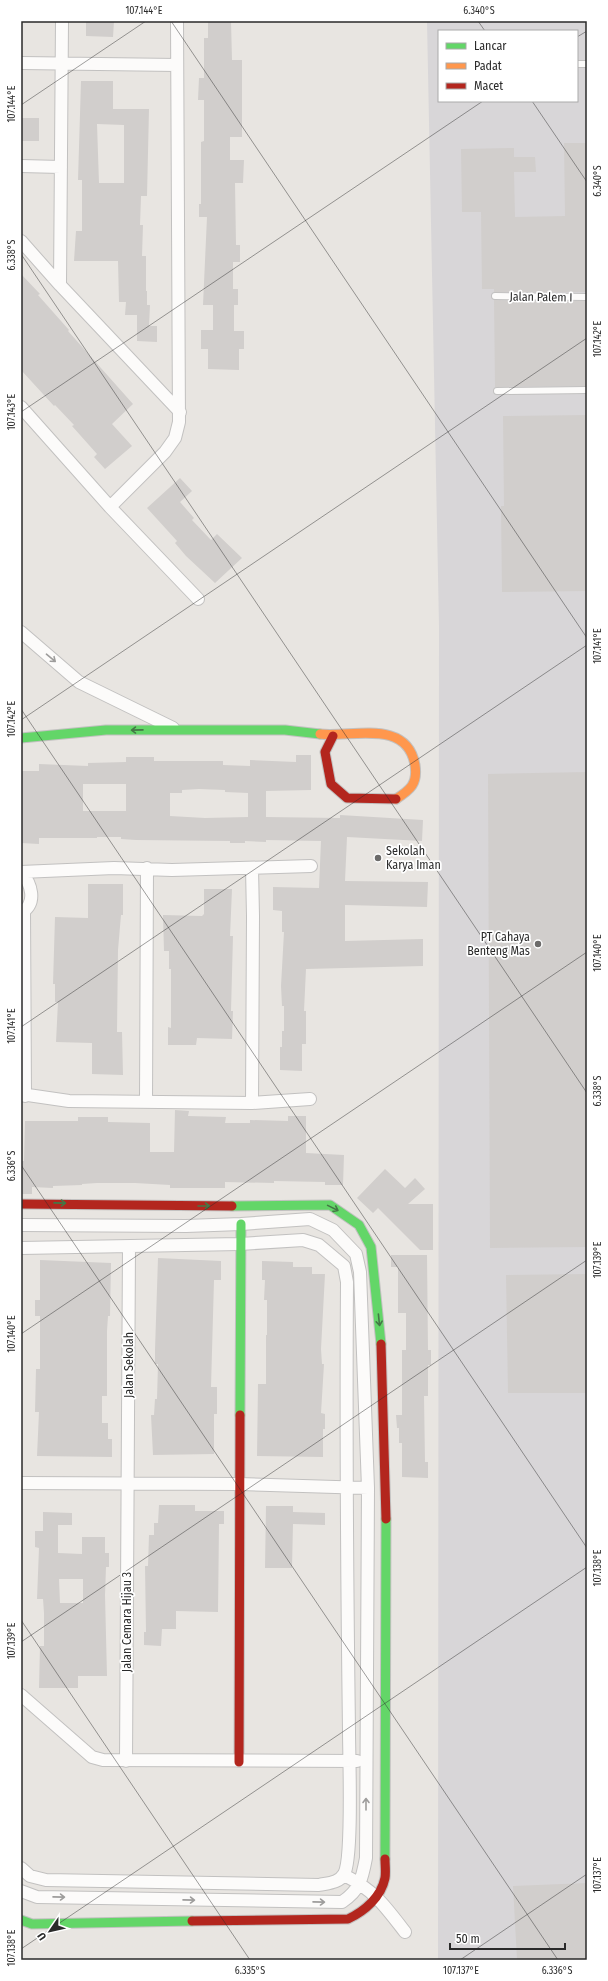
<svg xmlns="http://www.w3.org/2000/svg" width="608" height="1981" font-family="'Fira Sans Condensed',sans-serif">
<style>
.industrial{fill:#d8d6d8;fill-rule:evenodd}
.building{fill:#d1cecc;fill-rule:evenodd}
.lines{fill:none;stroke-linecap:round;stroke-linejoin:round}
.lane-casing{stroke:#c2c1c0;stroke-width:8}
.street-casing{stroke:#c2c1c0;stroke-width:14}
.fast-casing{stroke:#c2c1c0;stroke-width:11}
.slow-casing{stroke:#c2c1c0;stroke-width:11}
.jam-casing{stroke:#c2c1c0;stroke-width:11}
.lane{stroke:#fcfbfa;stroke-width:6}
.street{stroke:#fcfbfa;stroke-width:12}
.fast{stroke:#63d668;stroke-width:9}
.slow{stroke:#ff974d;stroke-width:9}
.jam{stroke:#b3261e;stroke-width:9}
.oneway{stroke:#9e9d9c}
.oneway2{stroke:#447746}
.ticks{fill:none;stroke:#2a2a2a;stroke-width:1;stroke-opacity:0.45}
.poi-dot{fill:#6c6b6a;stroke:#fff;stroke-width:1.5}
.labels{text-anchor:middle;stroke-width:3.5;stroke-linejoin:round;paint-order:stroke}
.street-label{font-size:12px;fill:#2a2a2a;stroke:#fff}
.poi-label{font-size:12px;fill:#2a2a2a;stroke:#fff;text-anchor:start}
.neatline{fill:none;stroke:#2a2a2a;stroke-width:1.5}
.ticks-label{font-size:10px;text-anchor:middle;fill:#2a2a2a}
</style>
<rect width="100%" height="100%" fill="#e8e5e1"/>
<path class="industrial" d="M 427,21 L 587,21 L 587,1960 L 438,1960 L 439,626 ZM 439,31 L 577,31 L 577,101 L 439,101 Z"/>
<path class="building" d="M 86,21 L 114,21 L 113,37 L 86,36 Z
M 208,21 L 231,21 L 232,60 L 242,60 L 242,137 L 230,137 L 230,160 L 244,160 L 243,183 L 235,183 L 236,245 L 240,245 L 240,262 L 233,262 L 233,289 L 238,289 L 238,305 L 234,305 L 234,331 L 244,331 L 244,349 L 239,349 L 239,370 L 208,369 L 208,349 L 201,349 L 201,330 L 213,330 L 213,305 L 203,305 L 207,217 L 199,217 L 199,204 L 201,204 L 201,142 L 204,141 L 204,100 L 198,100 L 199,78 L 204,78 L 204,38 L 208,38 Z
M 81,81 L 113,81 L 113,109 L 149,109 L 147,196 L 141,196 L 140,225 L 143,225 L 142,256 L 146,256 L 146,291 L 147,291 L 147,305 L 150,305 L 149,326 L 157,326 L 157,342 L 137,341 L 137,315 L 125,315 L 126,302 L 119,302 L 118,261 L 74,261 L 76,231 L 82,231 L 82,180 L 78,180 ZM 97,124 L 124,125 L 124,183 L 99,183 Z
M 21,118 L 39,118 L 39,141 L 21,141 Z
M 564,143 L 587,143 L 587,292 L 494,292 L 494,289 L 482,289 L 481,212 L 462,212 L 461,149 L 514,148 L 514,157 L 535,157 L 536,172 L 514,172 L 515,217 L 565,216 Z
M 21,274 L 40,294 L 38,295 L 69,330 L 68,331 L 133,404 L 112,424 L 132,446 L 105,469 L 94,457 L 97,454 L 72,426 L 74,425 L 55,405 L 54,406 L 21,370 Z
M 494,300 L 587,301 L 587,386 L 495,387 Z
M 587,415 L 587,591 L 502,592 L 501,506 L 504,506 L 503,416 Z
M 180,478 L 192,491 L 180,502 L 194,518 L 192,520 L 211,540 L 217,534 L 242,558 L 215,583 L 186,556 L 175,543 L 177,541 L 147,508 Z
M 296,755 L 311,755 L 311,790 L 266,791 L 266,817 L 340,818 L 340,815 L 423,820 L 422,841 L 347,837 L 345,881 L 428,882 L 427,907 L 345,905 L 345,941 L 423,939 L 423,966 L 306,969 L 304,1011 L 306,1011 L 306,1044 L 302,1044 L 302,1071 L 280,1070 L 280,1047 L 282,1047 L 282,1031 L 284,1031 L 284,1006 L 282,1006 L 281,986 L 284,932 L 282,932 L 282,911 L 273,910 L 273,887 L 319,888 L 321,841 L 266,840 L 266,842 L 245,841 L 245,843 L 230,843 L 230,841 L 136,840 L 121,839 L 121,837 L 97,837 L 97,838 L 39,838 L 39,844 L 21,843 L 21,771 L 39,771 L 39,764 L 88,766 L 88,763 L 126,762 L 126,757 L 154,757 L 154,761 L 223,761 L 223,765 L 250,766 L 250,760 L 296,762 ZM 83,784 L 126,784 L 126,811 L 83,811 ZM 199,789 L 225,790 L 225,792 L 248,793 L 248,817 L 205,818 L 170,816 L 170,793 L 182,793 L 182,790 Z
M 587,772 L 587,1247 L 490,1248 L 488,774 Z
M 88,884 L 123,884 L 123,915 L 121,915 L 118,950 L 117,1032 L 122,1032 L 123,1075 L 92,1074 L 92,1043 L 56,1042 L 58,1002 L 55,1002 L 55,984 L 53,984 L 55,917 L 88,918 Z
M 204,889 L 232,889 L 230,936 L 233,936 L 231,1011 L 233,1011 L 232,1039 L 197,1038 L 196,1045 L 168,1045 L 168,1027 L 171,1028 L 171,969 L 169,969 L 169,951 L 164,951 L 163,915 L 202,916 L 204,914 Z
M 175,1110 L 189,1111 L 188,1116 L 226,1117 L 225,1123 L 250,1123 L 250,1120 L 288,1121 L 288,1116 L 306,1116 L 306,1153 L 344,1155 L 343,1185 L 325,1185 L 325,1182 L 274,1181 L 274,1183 L 225,1182 L 225,1188 L 170,1188 L 170,1185 L 135,1183 L 97,1183 L 82,1184 L 82,1185 L 53,1186 L 53,1188 L 32,1187 L 32,1194 L 21,1194 L 21,1161 L 24,1161 L 25,1121 L 78,1121 L 78,1117 L 108,1117 L 108,1122 L 150,1123 L 150,1152 L 174,1152 Z
M 385,1169 L 405,1188 L 415,1178 L 425,1189 L 408,1204 L 433,1204 L 433,1250 L 420,1250 L 378,1208 L 373,1213 L 357,1198 Z
M 391,1255 L 427,1255 L 428,1350 L 431,1350 L 431,1365 L 428,1365 L 428,1396 L 424,1396 L 425,1462 L 428,1462 L 428,1478 L 402,1477 L 402,1443 L 399,1443 L 399,1428 L 397,1428 L 396,1415 L 402,1415 L 402,1350 L 406,1350 L 406,1313 L 398,1313 L 398,1267 L 391,1267 Z
M 158,1258 L 221,1261 L 221,1280 L 214,1280 L 211,1387 L 217,1387 L 217,1414 L 214,1414 L 214,1454 L 153,1455 L 151,1415 L 154,1415 L 155,1399 L 157,1399 L 158,1364 L 155,1364 L 155,1350 Z
M 40,1260 L 111,1263 L 110,1316 L 108,1316 L 107,1331 L 107,1396 L 102,1396 L 102,1423 L 108,1423 L 108,1439 L 112,1439 L 112,1457 L 37,1456 L 39,1412 L 35,1412 L 36,1369 L 40,1369 L 40,1316 L 35,1316 L 35,1300 L 40,1300 Z
M 262,1261 L 293,1262 L 293,1267 L 312,1267 L 312,1274 L 325,1274 L 321,1349 L 322,1364 L 324,1364 L 321,1413 L 325,1414 L 325,1429 L 323,1429 L 323,1457 L 257,1456 L 258,1384 L 266,1384 L 266,1335 L 267,1335 L 267,1300 L 264,1300 L 265,1280 L 262,1280 Z
M 587,1274 L 587,1393 L 508,1393 L 506,1275 Z
M 159,1505 L 195,1505 L 195,1511 L 224,1511 L 224,1524 L 219,1524 L 218,1612 L 176,1611 L 176,1629 L 162,1629 L 161,1646 L 144,1645 L 144,1632 L 146,1632 L 145,1566 L 148,1566 L 149,1535 L 154,1535 L 154,1523 L 158,1523 Z
M 266,1506 L 293,1506 L 293,1512 L 325,1513 L 325,1525 L 293,1524 L 292,1568 L 265,1568 Z
M 43,1512 L 72,1513 L 72,1525 L 58,1525 L 58,1553 L 82,1554 L 82,1537 L 105,1537 L 105,1553 L 109,1553 L 109,1567 L 106,1567 L 105,1595 L 107,1676 L 78,1676 L 78,1688 L 39,1688 L 40,1646 L 44,1646 L 44,1613 L 43,1599 L 37,1599 L 39,1548 L 35,1547 L 35,1531 L 43,1531 ZM 59,1579 L 83,1579 L 83,1603 L 60,1603 Z
M 587,1883 L 587,1960 L 517,1960 L 513,1886 Z"/>
<g class="lines">
<g class="lane-casing">
<path id="lane" d="M 577,64 L 587,64
M 495,296 L 587,297
M 497,391 L 587,390"/>
</g>
<g class="street-casing">
<path id="street" d="M 21,63 L 177,65
M 21,166 L 61,167
M 21,241 L 60,285 L 180,412
M 60,285 L 62,21
M 21,407 L 110,507 L 198,599
M 110,507 L 165,452 L 175,438 L 179,422 L 177,21
M 21,632 L 79,682 L 173,728
M 252,868 L 253,916 L 252,1103
M 21,872 L 114,868 L 172,870 L 311,866
M 21,872 C 31,883 38,903 21,913
M 24,911 L 25,1096
M 21,1094 L 69,1101 L 252,1103 L 310,1099
M 146,1102 L 147,868
M 21,1225 L 186,1226 L 241,1224 L 310,1219 L 333,1230 L 356,1254 L 360,1272 L 368,1488 L 366,1858 C 362,1879 360,1890 342,1902 L 37,1897 L 21,1891
M 21,1248 L 240,1244 L 303,1240 L 319,1245 L 344,1266 L 347,1282 C 346,1431 347,1581 349,1731 C 349,1755 353,1859 344,1874 C 339,1883 328,1883 319,1885 L 46,1880 L 30,1876 L 21,1868
M 21,1483 L 239,1484 L 368,1488
M 21,1695 L 92,1757 L 103,1760 L 357,1761
M 126,1761 L 129,1247
M 344,1875 C 374,1890 385,1906 405,1932"/>
</g>
<g class="fast-casing">
<path id="fast" d="M 21,738 L 106,730 L 285,730 L 320,734
M 232,1206 L 330,1205 L 359,1225 L 371,1247 L 381,1344
M 240,1415 L 241,1224
M 385,1859 L 386,1519
M 21,1920 L 32,1924 L 192,1921"/>
</g>
<g class="slow-casing">
<path id="slow" d="M 320,734 C 351,738 407,718 415,765 C 418,784 410,790 396,799"/>
</g>
<g class="jam-casing">
<path id="jam" d="M 333,736 L 325,752 L 331,784 L 347,798 L 396,799
M 21,1204 L 232,1206
M 381,1344 L 386,1519
M 239,1762 L 240,1415
M 192,1921 L 348,1919 C 365,1911 381,1897 385,1878 C 386,1872 385,1865 385,1859"/>
</g>
<use href="#lane" class="lane"/>
<use href="#street" class="street"/>
<use href="#fast" class="fast"/>
<use href="#slow" class="slow"/>
<use href="#jam" class="jam"/>
</g>
<defs><path id="oneway-shaft" d="M-6 0H5M1.5-3L5.5 0L1.5 3" fill="none" stroke-width="1.6" stroke-linecap="round" stroke-linejoin="round"/></defs>
<g class="oneway">
<use href="#oneway-shaft" transform="translate(51 658) rotate(40)"/>
<use href="#oneway-shaft" transform="translate(366 1804) rotate(-90)"/>
<use href="#oneway-shaft" transform="translate(59 1897) rotate(1)"/>
<use href="#oneway-shaft" transform="translate(189 1900) rotate(1)"/>
<use href="#oneway-shaft" transform="translate(319 1902) rotate(1)"/>
</g>
<g class="oneway2">
<use href="#oneway-shaft" transform="translate(137 730) rotate(179)"/>
<use href="#oneway-shaft" transform="translate(60 1203) rotate(1)"/>
<use href="#oneway-shaft" transform="translate(204 1206)"/>
<use href="#oneway-shaft" transform="translate(333 1208) rotate(26)"/>
<use href="#oneway-shaft" transform="translate(379 1320) rotate(84)"/>
</g>
<path class="ticks" d="M 171,21 L 587,638M 478,21 L 485,31M 577,37 L 587,31M 532,101 L 587,182M 21,105 L 146,21M 21,254 L 587,1093M 21,412 L 483,101M 21,709 L 587,1548M 21,720 L 587,338M 21,1027 L 587,645M 21,1165 L 558,1960M 21,1334 L 587,952M 21,1620 L 250,1960M 21,1642 L 587,1260M 21,1949 L 587,1567M 460,1960 L 587,1874"/>
<g class="poi-dot">
<circle cx="378" cy="858" r="4"/>
<circle cx="538" cy="944" r="4"/>
</g>
<g class="labels">
<g class="street-label">
<text transform="translate(541 297) rotate(1)" y="4">Jalan Palem I</text>
<text transform="translate(129 1365) rotate(-90)" y="4">Jalan Sekolah</text>
<text transform="translate(127 1622) rotate(-90)" y="4">Jalan Cemara Hijau 3</text>
</g>
<g class="poi-label">
<text x="386" y="855">Sekolah<tspan x="386" dy="14">Karya Iman</tspan></text>
<text x="530" y="941" text-anchor="end">PT Cahaya<tspan x="530" dy="14">Benteng Mas</tspan></text>
</g>
</g>
<rect width="608" height="1981" fill="none" stroke="#ffffff" stroke-width="44"/>
<rect x="438" y="30" width="140" height="72" fill="#ffffff" stroke="#aaaaaa"/>
<rect x="446" y="43" width="20" height="6" fill="#63d668" stroke="#aaaaaa"/>
<text x="474" y="50" font-size="12" fill="#2a2a2a">Lancar</text>
<rect x="446" y="63" width="20" height="6" fill="#ff974d" stroke="#aaaaaa"/>
<text x="474" y="70" font-size="12" fill="#2a2a2a">Padat</text>
<rect x="446" y="83" width="20" height="6" fill="#b3261e" stroke="#aaaaaa"/>
<text x="474" y="90" font-size="12" fill="#2a2a2a">Macet</text>
<g transform="translate(50 1931) rotate(236)" stroke="#ffffff" stroke-width="3" paint-order="stroke">
<path d="M0-3L7 15L0 10L-7 15Z" fill="#2a2a2a"/>
<text y="-6" font-size="11" font-weight="bold" text-anchor="middle" fill="#2a2a2a">U</text>
</g>
<path d="M450 1943v6h115v-6" fill="none" stroke="#2a2a2a" stroke-width="2"/>
<text x="456" y="1943" font-size="12" fill="#2a2a2a" stroke="#ffffff" stroke-width="3" paint-order="stroke">50 m</text>
<rect x="22" y="22" width="564" height="1937" class="neatline"/>
<g class="ticks-label">
<text x="144" y="14">107.144°E</text>
<text x="479" y="14">6.340°S</text>
<text transform="translate(11 104) rotate(-90)" y="4">107.144°E</text>
<text transform="translate(597 181) rotate(-90)" y="4">6.340°S</text>
<text transform="translate(11 255) rotate(-90)" y="4">6.338°S</text>
<text transform="translate(597 339) rotate(-90)" y="4">107.142°E</text>
<text transform="translate(11 412) rotate(-90)" y="4">107.143°E</text>
<text transform="translate(597 646) rotate(-90)" y="4">107.141°E</text>
<text transform="translate(11 719) rotate(-90)" y="4">107.142°E</text>
<text transform="translate(597 953) rotate(-90)" y="4">107.140°E</text>
<text transform="translate(11 1026) rotate(-90)" y="4">107.141°E</text>
<text transform="translate(597 1091) rotate(-90)" y="4">6.338°S</text>
<text transform="translate(11 1166) rotate(-90)" y="4">6.336°S</text>
<text transform="translate(597 1260) rotate(-90)" y="4">107.139°E</text>
<text transform="translate(11 1334) rotate(-90)" y="4">107.140°E</text>
<text transform="translate(597 1568) rotate(-90)" y="4">107.138°E</text>
<text transform="translate(11 1641) rotate(-90)" y="4">107.139°E</text>
<text transform="translate(597 1875) rotate(-90)" y="4">107.137°E</text>
<text transform="translate(11 1948) rotate(-90)" y="4">107.138°E</text>
<text x="250" y="1974">6.335°S</text>
<text x="461" y="1974">107.137°E</text>
<text x="557" y="1974">6.336°S</text>
</g>
</svg>
